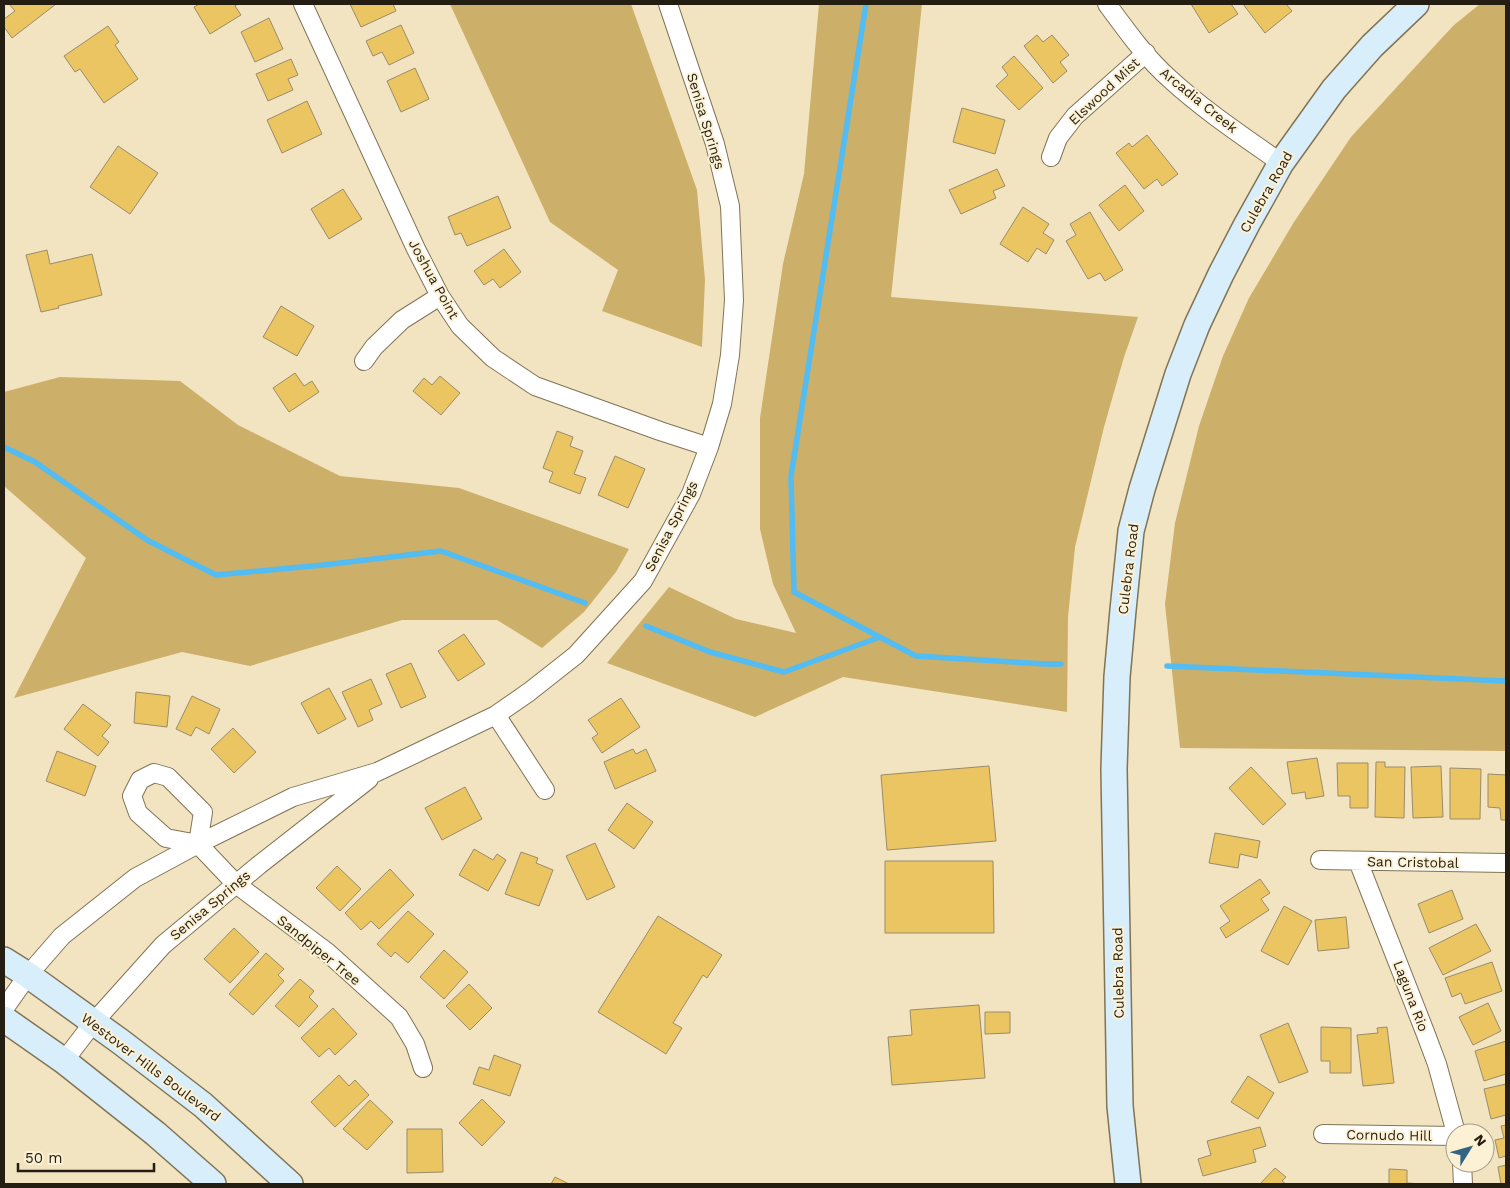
<svg xmlns="http://www.w3.org/2000/svg" width="1510" height="1188" font-family="'Work Sans',sans-serif">
<style>
.green{fill:#ccaf68}
.lines{fill:none;stroke-linecap:round;stroke-linejoin:round}
.stream{stroke:#52bcf3;stroke-width:5.5}
.building{fill:#ecc563;stroke:#998c6c}
.minor-casing{stroke:#817455;stroke-width:20}
.secondary-casing{stroke:#817455;stroke-width:28}
.minor{stroke:#fff;stroke-width:18}
.secondary{stroke:#d8eefa;stroke-width:25}
.labels{text-anchor:middle;stroke-width:4;stroke-linejoin:round;paint-order:stroke}
.street-label{font-size:14px;fill:#231e11;stroke:#fdf1d5}
</style>
<rect width="100%" height="100%" fill="#f2e3c1"/>
<path class="green" d="M 450,4 L 631,4 L 697,190 L 705,280 L 702,347 L 602,311 L 618,270 L 550,222 Z
M 819,4 L 922,4 L 891,297 L 1138,317 L 1124,357 L 1104,427 L 1075,547 L 1068,617 L 1067,712 L 843,677 L 755,717 L 607,663 L 669,587 L 736,619 L 796,633 L 773,584 L 760,529 L 760,418 L 783,264 L 804,174 Z
M 1480,4 L 1506,4 L 1506,751 L 1180,748 L 1165,604 L 1175,523 L 1199,426 L 1223,356 L 1249,298 L 1294,222 L 1351,137 L 1440,40 L 1454,25 Z
M 60,377 L 180,381 L 238,425 L 340,476 L 459,488 L 629,549 L 616,572 L 584,612 L 542,648 L 497,620 L 402,620 L 250,666 L 182,652 L 14,698 L 86,558 L 4,486 L 4,392 Z"/>
<g class="lines">
<path class="stream" d="M 866,4 L 791,476 L 794,592 L 916,656 L 1046,664 L 1061,664
M 4,447 L 35,462 L 147,540 L 216,575 L 323,565 L 441,551 L 585,603
M 646,626 L 710,652 L 784,672 L 880,637
M 1167,666 L 1506,681"/>
</g>
<path class="building" d="M 9,4 L 56,4 L 12,38 L 4,27 L 4,19 L 15,11 Z
M 199,4 L 238,4 L 235,6 L 241,15 L 210,34 L 194,7 Z
M 350,4 L 393,4 L 396,11 L 361,27 Z
M 1191,4 L 1231,4 L 1238,14 L 1209,33 Z
M 1243,4 L 1286,4 L 1292,11 L 1265,33 Z
M 269,18 L 283,49 L 255,62 L 241,32 Z
M 401,25 L 414,53 L 389,65 L 382,52 L 373,56 L 366,41 Z
M 108,26 L 119,42 L 115,45 L 138,79 L 104,103 L 80,69 L 75,72 L 64,56 Z
M 1037,35 L 1043,42 L 1052,35 L 1069,55 L 1060,62 L 1067,71 L 1053,83 L 1024,46 Z
M 1014,56 L 1043,88 L 1019,110 L 996,86 L 1008,75 L 1002,67 Z
M 291,59 L 298,75 L 288,79 L 293,90 L 268,101 L 256,74 Z
M 415,68 L 429,99 L 401,112 L 387,81 Z
M 307,101 L 322,134 L 282,153 L 267,120 Z
M 962,108 L 1005,120 L 995,154 L 953,142 Z
M 1147,135 L 1178,174 L 1162,186 L 1157,179 L 1144,189 L 1116,153 L 1129,143 L 1132,147 Z
M 118,146 L 158,173 L 130,214 L 90,187 Z
M 997,169 L 1005,186 L 993,191 L 996,198 L 961,214 L 949,190 Z
M 1125,185 L 1144,211 L 1119,231 L 1099,205 Z
M 343,189 L 362,219 L 329,239 L 311,209 Z
M 498,196 L 511,228 L 467,246 L 461,233 L 455,235 L 448,217 Z
M 1023,207 L 1049,224 L 1043,233 L 1054,240 L 1046,254 L 1037,248 L 1028,262 L 1000,244 Z
M 1090,212 L 1123,270 L 1105,281 L 1100,273 L 1088,279 L 1066,241 L 1076,235 L 1070,224 Z
M 504,249 L 521,272 L 500,288 L 493,279 L 484,285 L 474,271 Z
M 47,250 L 50,264 L 92,254 L 102,295 L 58,306 L 59,308 L 41,312 L 26,255 Z
M 281,306 L 314,326 L 297,356 L 263,337 Z
M 295,373 L 304,386 L 312,381 L 319,392 L 289,412 L 273,388 Z
M 440,376 L 460,393 L 441,415 L 413,391 L 424,378 L 432,385 Z
M 557,431 L 573,437 L 570,446 L 583,451 L 574,474 L 586,478 L 580,494 L 549,482 L 553,472 L 543,468 Z
M 615,456 L 645,469 L 628,508 L 598,495 Z
M 464,634 L 485,664 L 458,681 L 438,651 Z
M 411,663 L 426,697 L 401,708 L 386,674 Z
M 371,679 L 382,704 L 369,710 L 373,720 L 358,727 L 342,692 Z
M 329,688 L 346,719 L 318,734 L 301,703 Z
M 136,692 L 170,696 L 167,727 L 134,723 Z
M 192,696 L 220,709 L 209,734 L 196,727 L 191,736 L 176,729 Z
M 621,698 L 640,727 L 602,753 L 592,738 L 598,734 L 588,720 Z
M 83,704 L 111,725 L 102,736 L 109,742 L 98,756 L 64,729 Z
M 233,728 L 256,752 L 234,773 L 211,749 Z
M 633,749 L 636,754 L 646,749 L 656,771 L 615,789 L 604,762 Z
M 57,751 L 96,766 L 85,796 L 46,781 Z
M 1317,758 L 1324,796 L 1306,799 L 1305,792 L 1292,794 L 1287,762 Z
M 1376,762 L 1385,762 L 1385,767 L 1405,767 L 1404,818 L 1375,817 Z
M 1337,763 L 1368,763 L 1368,808 L 1350,808 L 1350,796 L 1338,796 Z
M 989,766 L 996,841 L 887,850 L 881,775 Z
M 1441,766 L 1443,817 L 1413,818 L 1411,767 Z
M 1251,767 L 1286,804 L 1263,825 L 1229,788 Z
M 1450,768 L 1481,769 L 1480,819 L 1450,819 Z
M 1488,774 L 1506,775 L 1506,820 L 1501,820 L 1500,808 L 1488,807 Z
M 465,787 L 482,819 L 442,840 L 425,808 Z
M 627,803 L 653,822 L 634,849 L 608,830 Z
M 1215,833 L 1260,841 L 1257,858 L 1240,854 L 1238,868 L 1209,863 Z
M 595,843 L 615,887 L 587,900 L 566,856 Z
M 474,849 L 493,860 L 497,854 L 506,860 L 488,891 L 459,875 Z
M 521,852 L 538,858 L 536,863 L 553,870 L 539,906 L 505,894 Z
M 885,861 L 993,861 L 994,933 L 885,933 Z
M 337,866 L 361,889 L 340,911 L 316,888 Z
M 390,869 L 414,895 L 379,929 L 371,921 L 361,930 L 345,913 Z
M 1260,879 L 1270,893 L 1261,899 L 1269,910 L 1226,938 L 1220,928 L 1230,921 L 1220,906 Z
M 1452,890 L 1463,919 L 1429,933 L 1418,904 Z
M 1284,906 L 1312,921 L 1288,965 L 1261,951 Z
M 408,911 L 434,934 L 408,963 L 395,952 L 391,957 L 377,944 Z
M 658,916 L 722,955 L 707,978 L 703,975 L 673,1023 L 682,1028 L 666,1054 L 598,1012 Z
M 1346,917 L 1349,948 L 1318,951 L 1315,920 Z
M 1476,924 L 1491,951 L 1443,975 L 1429,948 Z
M 234,928 L 259,952 L 230,983 L 204,959 Z
M 444,950 L 468,972 L 444,999 L 420,977 Z
M 266,953 L 284,969 L 278,975 L 284,981 L 253,1015 L 229,994 Z
M 1492,962 L 1502,991 L 1465,1004 L 1461,993 L 1452,997 L 1445,978 Z
M 300,979 L 314,991 L 309,997 L 318,1006 L 299,1027 L 275,1006 Z
M 469,984 L 492,1008 L 470,1030 L 446,1006 Z
M 1488,1003 L 1501,1031 L 1473,1045 L 1459,1017 Z
M 979,1005 L 985,1078 L 892,1085 L 888,1037 L 912,1035 L 910,1010 Z
M 333,1008 L 357,1034 L 335,1055 L 329,1048 L 319,1057 L 301,1038 Z
M 985,1012 L 1010,1012 L 1010,1033 L 985,1034 Z
M 1288,1023 L 1308,1072 L 1279,1083 L 1260,1035 Z
M 1321,1027 L 1351,1028 L 1351,1073 L 1330,1073 L 1330,1061 L 1321,1061 Z
M 1387,1027 L 1394,1083 L 1363,1086 L 1357,1035 L 1378,1033 L 1377,1028 Z
M 1506,1041 L 1506,1074 L 1484,1081 L 1475,1051 Z
M 494,1055 L 521,1065 L 510,1096 L 473,1084 L 479,1067 L 489,1070 Z
M 339,1075 L 349,1086 L 355,1080 L 369,1095 L 335,1127 L 311,1102 Z
M 1248,1076 L 1274,1093 L 1258,1119 L 1231,1102 Z
M 1506,1084 L 1506,1115 L 1491,1119 L 1484,1089 Z
M 482,1099 L 505,1122 L 482,1146 L 459,1123 Z
M 370,1100 L 393,1122 L 367,1150 L 343,1129 Z
M 1506,1125 L 1506,1156 L 1499,1158 L 1495,1140 L 1504,1138 L 1501,1126 Z
M 1260,1127 L 1266,1146 L 1253,1150 L 1256,1162 L 1203,1176 L 1198,1159 L 1211,1155 L 1207,1141 Z
M 407,1129 L 442,1129 L 443,1172 L 407,1173 Z
M 1506,1165 L 1506,1184 L 1501,1184 L 1498,1167 Z
M 1275,1168 L 1286,1177 L 1282,1181 L 1286,1184 L 1260,1184 Z
M 1389,1169 L 1407,1170 L 1407,1183 L 1423,1184 L 1389,1184 Z
M 555,1177 L 569,1184 L 551,1184 Z"/>
<g class="lines">
<g class="minor-casing">
<path id="minor" d="M 303,4 L 416,249 L 440,296 L 460,326 L 493,358 L 535,386 L 660,431 L 709,447
M 1107,4 C 1126,30 1146,58 1171,80 C 1205,111 1243,136 1281,163
M 1051,157 L 1058,138 L 1075,116 L 1146,53
M 364,361 L 374,347 L 402,320 L 440,296
M 496,715 L 545,790
M 154,773 L 168,777 L 203,812 L 198,844 L 166,838 L 138,813 L 132,796 L 140,780 Z
M 198,844 L 236,884 L 327,952 L 399,1017 L 415,1044 L 423,1068
M 1320,860 L 1506,863
M 1358,861 L 1425,1032 L 1437,1064 L 1456,1133
M 4,1009 L 28,975 L 62,936 L 135,878 L 198,844 L 293,797 L 377,772 L 496,715 L 529,692 L 576,655 L 643,581 L 691,494 L 709,447 L 722,404 L 730,355 L 734,300 L 730,206 L 715,144 L 668,4
M 64,1061 L 93,1023 L 163,945 L 259,865 L 369,779
M 1323,1134 L 1455,1136
M 1462,1163 L 1463,1184"/>
</g>
<g class="secondary-casing">
<path id="secondary" d="M 4,960 L 28,975 L 121,1042 L 203,1105 L 290,1184
M 4,1019 L 64,1061 L 156,1134 L 213,1184
M 1128,1184 L 1120,1106 L 1114,769 L 1117,677 L 1123,610 L 1131,531 L 1142,489 L 1178,374 L 1197,325 L 1221,274 L 1247,224 L 1281,163 L 1334,89 L 1372,46 L 1416,4"/>
</g>
<use href="#minor" class="minor"/>
<use href="#secondary" class="secondary"/>
</g>
<g class="labels">
<g class="street-label">
<text transform="translate(1104 91) rotate(-43)" y="5">Elswood Mist</text>
<text transform="translate(1199 100) rotate(39)" y="5">Arcadia Creek</text>
<text transform="translate(706 121) rotate(73)" y="5">Senisa Springs</text>
<text transform="translate(1266 192) rotate(-60)" y="5">Culebra Road</text>
<text transform="translate(434 279) rotate(61)" y="5">Joshua Point</text>
<text transform="translate(671 526) rotate(-63)" y="5">Senisa Springs</text>
<text transform="translate(1128 569) rotate(-83)" y="5">Culebra Road</text>
<text transform="translate(1413 862) rotate(1)" y="5">San Cristobal</text>
<text transform="translate(210 905) rotate(-40)" y="5">Senisa Springs</text>
<text transform="translate(319 950) rotate(39)" y="5">Sandpiper Tree</text>
<text transform="translate(1118 973) rotate(-91)" y="5">Culebra Road</text>
<text transform="translate(1411 996) rotate(69)" y="5">Laguna Rio</text>
<text transform="translate(151 1067) rotate(37)" y="5">Westover Hills Boulevard</text>
<text transform="translate(1389 1135) rotate(1)" y="5">Cornudo Hill</text>
</g>
</g>
<rect width="1510" height="1188" fill="none" stroke="#231e11" stroke-width="10"/>
<g transform="translate(1470 1148) rotate(53)"><circle r="24" fill="#fdf1d5" stroke="#a69d87"/>
<path d="M0-4L9 19L0 12L-9 19Z" fill="#316582"/>
<text y="-8" font-size="14" font-weight="bold" text-anchor="middle" fill="#231e11">N</text>
</g>
<path d="M18 1163v8h136v-8" fill="none" stroke="#231e11" stroke-width="2.5"/>
<text x="25" y="1163" font-size="15" fill="#231e11" stroke="#fdf1d5" stroke-width="4" paint-order="stroke">50 m</text>
</svg>
